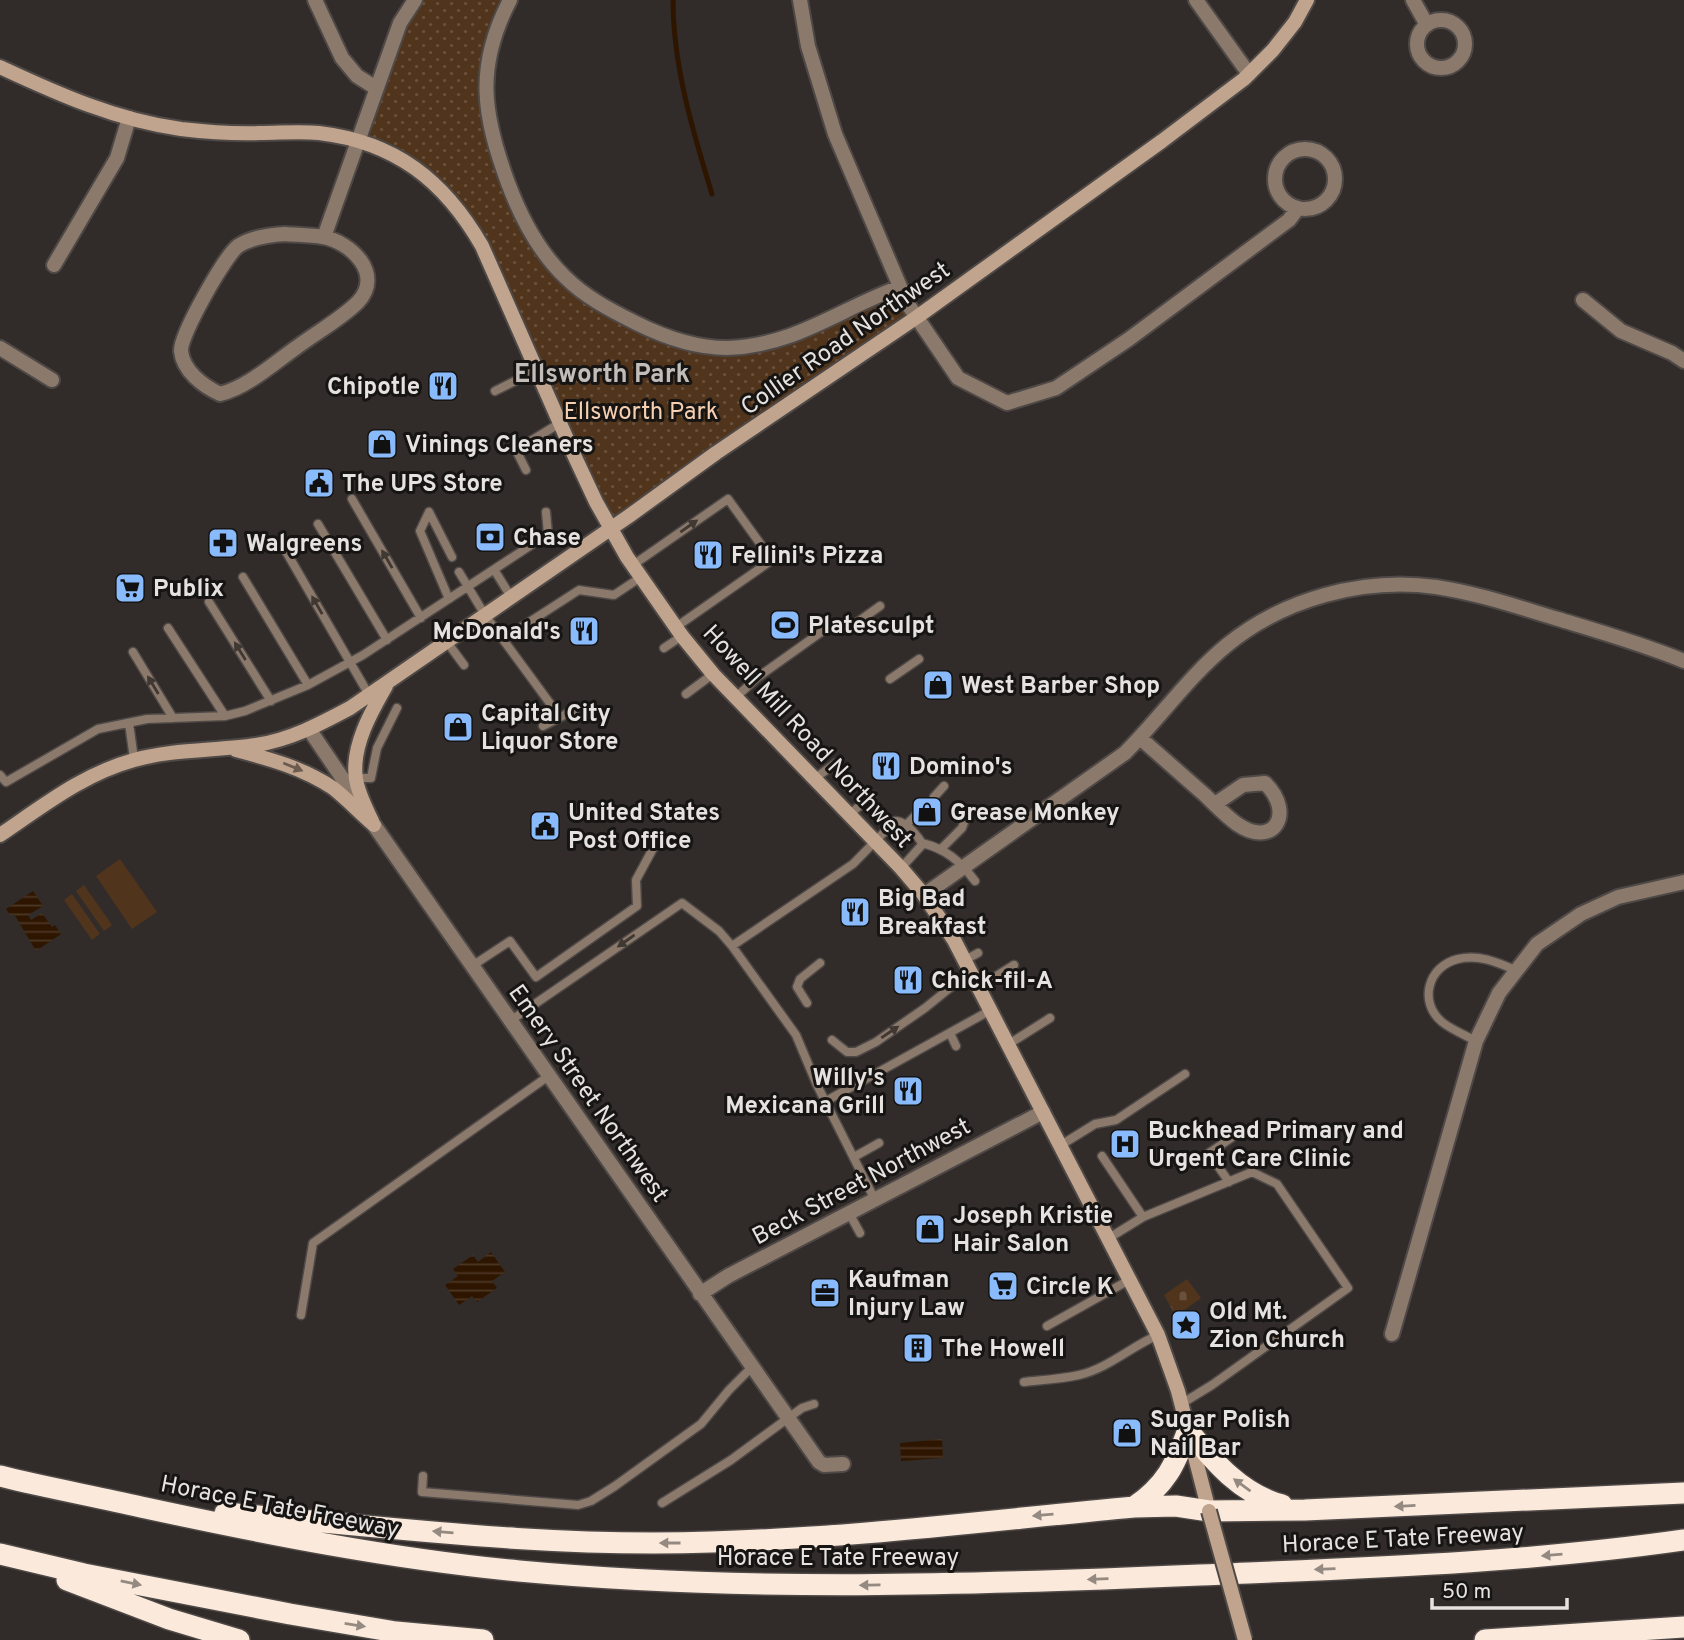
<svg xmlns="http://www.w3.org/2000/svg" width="1684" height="1640" font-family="Overpass,sans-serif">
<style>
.cemetery{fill:url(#cemetery-stones)}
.park{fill:url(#park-dots)}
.pitch{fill:#51341c}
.water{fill:url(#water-rules)}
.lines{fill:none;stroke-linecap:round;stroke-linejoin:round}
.stream{stroke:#2e1500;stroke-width:5}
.lane-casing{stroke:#4e4946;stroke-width:11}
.street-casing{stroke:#4e4946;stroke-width:18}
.secondary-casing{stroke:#4e4946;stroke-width:18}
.highway-casing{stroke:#4e4946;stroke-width:24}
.lane{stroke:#8b796b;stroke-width:8}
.street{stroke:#8b796b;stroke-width:14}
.secondary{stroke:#c1a48d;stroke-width:14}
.highway{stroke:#fbe9db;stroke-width:21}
.secondary-bridge-casing{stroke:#4e4946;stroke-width:18;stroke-linecap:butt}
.secondary-bridge{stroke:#c1a48d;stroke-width:14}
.oneway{fill:#403832}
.oneway2{fill:#6c5c50}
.oneway3{fill:#948a81}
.labels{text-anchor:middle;stroke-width:6;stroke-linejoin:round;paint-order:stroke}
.street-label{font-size:24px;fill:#e5e2df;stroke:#171513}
.poi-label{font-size:24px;font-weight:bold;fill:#e5e2df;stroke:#171513;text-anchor:start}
.park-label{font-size:24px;fill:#f6cfb1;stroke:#171513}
.neighbourhood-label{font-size:26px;font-weight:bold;fill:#c3bdb9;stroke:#171513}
</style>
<defs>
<pattern id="cemetery-stones" width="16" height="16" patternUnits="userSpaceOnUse" patternTransform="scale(1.75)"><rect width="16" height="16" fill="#51341c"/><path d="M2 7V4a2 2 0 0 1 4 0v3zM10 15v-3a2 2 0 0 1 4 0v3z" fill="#6a513d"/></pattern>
<pattern id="park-dots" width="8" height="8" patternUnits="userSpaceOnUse" patternTransform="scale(1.75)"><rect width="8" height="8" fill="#51341c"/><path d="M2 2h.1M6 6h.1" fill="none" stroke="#6a513d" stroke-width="1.8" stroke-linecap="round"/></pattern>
<pattern id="water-rules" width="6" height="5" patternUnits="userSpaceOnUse" patternTransform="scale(1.75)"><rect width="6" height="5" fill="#2e1500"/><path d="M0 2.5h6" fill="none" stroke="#4c3725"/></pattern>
</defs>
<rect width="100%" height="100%" fill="#312c29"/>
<path class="cemetery" d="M 1187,1279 L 1201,1298 L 1176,1316 L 1164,1295 Z"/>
<path class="park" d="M 415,0 L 510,0 L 502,15 L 486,106 L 538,246 L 601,306 L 690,344 L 756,346 L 900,287 L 917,317 L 611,529 L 472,220 L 444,191 L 359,140 Z"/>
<path class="pitch" d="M 120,859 L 157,912 L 132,929 L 96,876 Z
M 84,885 L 112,925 L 104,931 L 76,891 Z
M 72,894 L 100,934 L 92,940 L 64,900 Z"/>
<path class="water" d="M 33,891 L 43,906 L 28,915 L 31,920 L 42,913 L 52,927 L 55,925 L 61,934 L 36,951 L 14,914 L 11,916 L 6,909 Z
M 491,1252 L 505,1272 L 492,1281 L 497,1288 L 477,1302 L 472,1296 L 459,1305 L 445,1285 L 458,1276 L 453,1269 L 473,1255 L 478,1262 Z
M 942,1439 L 943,1458 L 901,1461 L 900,1443 Z"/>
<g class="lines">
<path class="stream" d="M 673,0 C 673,66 693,132 712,194"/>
<g class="lane-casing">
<path id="lane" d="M 495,391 L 537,370
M 526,470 L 516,450 L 560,423
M 352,499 L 421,618
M 429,512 L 420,531 L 449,599
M 429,512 L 452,557
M 318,524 L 387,640
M 284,548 L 369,695
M 633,565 L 728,499 L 772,560 L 676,627
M 495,571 L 511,597
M 459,572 L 485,615 L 560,717
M 243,577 L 308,685
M 209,602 L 271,701
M 852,626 L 880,606
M 168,628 L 225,716
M 503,639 L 579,590 L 614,595 L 641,577
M 447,642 L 464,665
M 664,648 L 682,636
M 133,652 L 173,718
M 890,679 L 919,659
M 686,694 L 713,674
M 735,698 L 758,677 L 824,630
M 129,723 L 134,759
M 543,726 L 574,710
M 0,775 L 6,782 L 98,729 L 147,719 L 225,716 L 245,711 L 308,685 L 363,655 L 548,534 L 546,512
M 355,778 L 371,778 L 377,748 L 397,708
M 814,779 L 836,763
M 934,797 L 944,786
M 849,815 L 872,795
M 906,825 L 916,815
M 922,843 C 946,849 960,861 975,881
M 942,848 L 962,828 L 966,817
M 732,946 L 796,1035 L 817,1085 L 875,1200
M 965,960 L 978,953
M 472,966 L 510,941 L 536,977 L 637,906 L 636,880 L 656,843
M 979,987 L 1014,965
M 807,1003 L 797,987 L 800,979 L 820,963
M 510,1021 L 682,903 L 719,931 L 732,946 L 853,864 L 895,821 C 906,821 916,834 922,843 L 921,846 L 901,868
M 950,1033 L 956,1046
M 832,1040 L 847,1052 L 856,1052 L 876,1042 L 925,1008 L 956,983 L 975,980
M 1476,1041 C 1465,1035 1452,1030 1442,1022 C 1418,1002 1428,966 1458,959 C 1478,954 1497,962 1515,970
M 1009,1044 L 1050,1018
M 826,1101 L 991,1010
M 1061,1145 L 1095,1124 L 1116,1120 L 1185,1074
M 1102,1156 L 1143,1217
M 854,1157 L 879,1143
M 1229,1182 L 1209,1153 L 1234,1136
M 849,1213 L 860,1233
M 1109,1238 L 1143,1217 L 1252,1172 L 1277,1184 L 1348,1288 L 1212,1385 L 1181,1404
M 301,1315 L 313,1243 L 550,1075
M 1047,1326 L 1131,1279
M 1024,1382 C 1042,1380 1061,1379 1079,1375 C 1107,1369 1132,1346 1158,1335
M 423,1476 L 422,1492 L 578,1505 L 591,1501 L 615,1486 L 701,1424 L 729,1390 L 752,1367
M 662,1503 L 731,1460 L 802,1408 L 814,1404"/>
</g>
<g class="street-casing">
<path id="street" d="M 315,0 L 342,58 L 357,76 L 376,88
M 510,0 C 475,67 483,115 508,183 C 521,218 538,251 565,277 C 585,297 610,310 636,323 C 664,337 695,348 727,348 C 795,346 839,309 900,287
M 800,0 L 808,46 L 835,134 L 907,303 L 958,378 L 1007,403 L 1056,388 L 1129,339 L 1289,220 L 1298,208
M 1196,0 L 1249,74
M 1413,0 L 1427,25
M1417 44a24 24 0 1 1 48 0a24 24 0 1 1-48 0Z
M1275 179a30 30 0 1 1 60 0a30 30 0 1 1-60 0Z
M 285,234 C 297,235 310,235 323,237 C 351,242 384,274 358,302 C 341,319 317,332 297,347 C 274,363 248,387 220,394 C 203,386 183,371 181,351 C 180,335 225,256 238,246 C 252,237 269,235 285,234 Z
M 324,237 L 400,23 L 415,0
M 54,265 L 117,158 L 129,118
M 1583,300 L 1621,331 L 1672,353 L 1684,361
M 0,348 L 52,380
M 309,729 L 374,825 L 819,1462 L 824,1465 L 843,1464
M 1140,738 C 1162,757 1183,776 1205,795 C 1215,805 1226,816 1237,824 C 1273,849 1296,814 1265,783 L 1243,785 L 1215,804
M 924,895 L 1125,753 C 1160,718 1189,676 1227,645 C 1283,599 1363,577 1436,587 C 1477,593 1518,607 1558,619 C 1601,632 1643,644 1684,661
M 700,1294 L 728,1276 L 1043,1112
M 1392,1334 L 1476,1041 L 1499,993 L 1537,944 L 1581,914 L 1618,897 L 1684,882"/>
</g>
<g class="secondary-casing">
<path id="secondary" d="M 0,67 C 58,94 116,120 181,129 C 207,132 234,134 260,133 C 279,133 300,131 319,133 C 395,142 444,180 482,246 L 574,455 L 596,502 L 627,557 L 682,636 L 713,674 L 901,868 L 924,895 L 954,940 L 1158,1335 L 1178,1391 L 1209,1511
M 236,750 C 270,759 303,768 333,788 C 347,799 360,813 374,825
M 372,821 C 366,808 358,793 356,779 C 351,747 371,712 386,686
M 0,835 C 43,806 83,774 134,760 C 173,749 216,751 256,745 C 290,740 320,724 350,708 L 629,516 L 716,453 L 917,317 L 1162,141 L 1244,79 L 1273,50 L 1295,22 L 1307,0"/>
</g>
<g class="highway-casing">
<path id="highway" d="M 1188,1430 C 1214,1462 1241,1494 1282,1505
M 0,1476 C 47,1488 94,1496 141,1507 C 266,1534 392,1559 519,1571 C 746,1592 973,1585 1200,1575 C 1362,1568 1524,1563 1684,1540
M 1134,1507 C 1166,1485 1175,1465 1188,1430
M 225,1513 C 386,1527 549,1548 711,1542 C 853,1538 993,1520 1134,1507 L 1176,1506 L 1209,1511 L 1305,1510 L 1684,1493
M 0,1554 L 84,1574 L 290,1614 L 396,1632 L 483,1640
M 67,1580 L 169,1619 L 239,1640
M 1485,1640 L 1684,1627"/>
</g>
<use href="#lane" class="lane"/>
<use href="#street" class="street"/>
<use href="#secondary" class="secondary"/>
<use href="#highway" class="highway"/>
<g class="secondary-bridge-casing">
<path id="secondary-bridge" d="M 1209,1511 L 1245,1640"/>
</g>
<use href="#secondary-bridge" class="secondary-bridge"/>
</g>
<defs><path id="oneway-solid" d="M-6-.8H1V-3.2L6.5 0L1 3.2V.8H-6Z" transform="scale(1.75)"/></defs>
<g class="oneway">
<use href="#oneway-solid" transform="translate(689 526) rotate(-35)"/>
<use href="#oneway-solid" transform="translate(387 559) rotate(-120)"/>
<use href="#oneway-solid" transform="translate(317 605) rotate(-120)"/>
<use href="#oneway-solid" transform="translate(240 651) rotate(-122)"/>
<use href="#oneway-solid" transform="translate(153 685) rotate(-121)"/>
<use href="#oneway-solid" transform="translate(626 941) rotate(145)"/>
<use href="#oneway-solid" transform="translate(890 1032) rotate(-34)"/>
</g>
<use class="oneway2" href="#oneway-solid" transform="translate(293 767) rotate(22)"/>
<g class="oneway3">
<use href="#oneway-solid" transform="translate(1242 1485) rotate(-144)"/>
<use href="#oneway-solid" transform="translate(1405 1506) rotate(177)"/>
<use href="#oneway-solid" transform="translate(1043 1515) rotate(175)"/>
<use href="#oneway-solid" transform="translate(443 1532) rotate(-175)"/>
<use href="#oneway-solid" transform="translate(670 1543) rotate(180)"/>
<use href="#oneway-solid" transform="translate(1552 1555) rotate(175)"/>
<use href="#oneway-solid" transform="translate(1325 1569) rotate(178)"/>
<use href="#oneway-solid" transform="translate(1098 1579) rotate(178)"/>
<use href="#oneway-solid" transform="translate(131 1583) rotate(11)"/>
<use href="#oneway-solid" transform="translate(870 1585) rotate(179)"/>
<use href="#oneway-solid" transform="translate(355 1625) rotate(9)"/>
</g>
<defs>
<g id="restaurant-square" transform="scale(1.575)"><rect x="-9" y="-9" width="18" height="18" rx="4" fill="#89bafc" stroke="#171513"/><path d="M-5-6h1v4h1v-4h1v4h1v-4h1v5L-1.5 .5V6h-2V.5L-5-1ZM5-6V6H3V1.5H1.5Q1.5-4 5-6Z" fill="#111"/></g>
<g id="shop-square" transform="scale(1.575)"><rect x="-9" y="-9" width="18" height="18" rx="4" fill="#89bafc" stroke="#171513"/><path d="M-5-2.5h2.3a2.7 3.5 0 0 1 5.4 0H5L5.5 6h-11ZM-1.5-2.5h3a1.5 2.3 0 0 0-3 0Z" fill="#111"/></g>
<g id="civic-square" transform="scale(1.575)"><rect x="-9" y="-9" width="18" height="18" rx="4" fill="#89bafc" stroke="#171513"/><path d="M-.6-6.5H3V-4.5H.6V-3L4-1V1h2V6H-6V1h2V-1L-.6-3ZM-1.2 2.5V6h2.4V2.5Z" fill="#111"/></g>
<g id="bank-square" transform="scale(1.575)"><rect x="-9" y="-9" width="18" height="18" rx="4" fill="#89bafc" stroke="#171513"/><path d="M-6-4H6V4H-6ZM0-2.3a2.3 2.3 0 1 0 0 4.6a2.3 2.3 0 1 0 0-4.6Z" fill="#111"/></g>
<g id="pharmacy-square" transform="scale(1.575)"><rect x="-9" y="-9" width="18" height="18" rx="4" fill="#89bafc" stroke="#171513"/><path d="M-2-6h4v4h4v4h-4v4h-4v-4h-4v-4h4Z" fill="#111"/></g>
<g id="supermarket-square" transform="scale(1.575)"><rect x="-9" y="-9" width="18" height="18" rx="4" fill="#89bafc" stroke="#171513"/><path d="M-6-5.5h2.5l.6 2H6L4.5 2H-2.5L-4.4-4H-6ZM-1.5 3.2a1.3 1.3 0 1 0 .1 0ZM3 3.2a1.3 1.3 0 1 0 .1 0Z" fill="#111"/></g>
<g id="stadium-square" transform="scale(1.575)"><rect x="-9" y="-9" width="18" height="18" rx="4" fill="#89bafc" stroke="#171513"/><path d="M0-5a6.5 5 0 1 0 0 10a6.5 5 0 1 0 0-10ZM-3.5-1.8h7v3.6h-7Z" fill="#111"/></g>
<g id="hospital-square" transform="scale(1.575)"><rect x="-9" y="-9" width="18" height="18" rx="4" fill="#89bafc" stroke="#171513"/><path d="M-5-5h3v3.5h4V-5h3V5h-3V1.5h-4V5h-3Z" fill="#111"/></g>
<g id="office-square" transform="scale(1.575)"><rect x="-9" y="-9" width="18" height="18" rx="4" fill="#89bafc" stroke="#171513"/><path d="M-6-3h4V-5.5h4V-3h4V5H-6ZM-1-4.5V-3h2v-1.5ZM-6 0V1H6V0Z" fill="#111"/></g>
<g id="sight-square" transform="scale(1.575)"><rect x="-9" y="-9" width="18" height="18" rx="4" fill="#89bafc" stroke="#171513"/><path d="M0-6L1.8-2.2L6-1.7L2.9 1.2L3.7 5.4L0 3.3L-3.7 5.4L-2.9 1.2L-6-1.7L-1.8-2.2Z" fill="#111"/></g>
<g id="building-square" transform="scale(1.575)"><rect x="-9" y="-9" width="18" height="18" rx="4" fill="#89bafc" stroke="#171513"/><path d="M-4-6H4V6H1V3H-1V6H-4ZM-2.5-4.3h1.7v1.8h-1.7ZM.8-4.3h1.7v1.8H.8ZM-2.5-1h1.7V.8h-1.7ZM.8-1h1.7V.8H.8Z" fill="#111"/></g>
</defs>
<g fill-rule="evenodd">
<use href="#restaurant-square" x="443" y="386"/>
<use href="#shop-square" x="382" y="444"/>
<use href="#civic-square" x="319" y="483"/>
<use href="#bank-square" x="490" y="537"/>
<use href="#pharmacy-square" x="223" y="543"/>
<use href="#restaurant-square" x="708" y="555"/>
<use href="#supermarket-square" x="130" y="588"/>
<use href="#stadium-square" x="785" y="625"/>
<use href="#restaurant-square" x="584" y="631"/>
<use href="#shop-square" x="938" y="685"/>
<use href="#shop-square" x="458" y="727"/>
<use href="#restaurant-square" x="886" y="766"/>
<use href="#shop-square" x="927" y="812"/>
<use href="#civic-square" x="545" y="826"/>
<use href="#restaurant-square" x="855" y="912"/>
<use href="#restaurant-square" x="908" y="980"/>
<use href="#restaurant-square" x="908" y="1091"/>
<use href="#hospital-square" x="1125" y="1144"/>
<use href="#shop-square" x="930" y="1229"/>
<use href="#supermarket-square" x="1003" y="1286"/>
<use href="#office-square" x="825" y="1293"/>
<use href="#sight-square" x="1186" y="1325"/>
<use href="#building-square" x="918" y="1348"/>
<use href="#shop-square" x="1127" y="1433"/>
</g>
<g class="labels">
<g class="street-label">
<text transform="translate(845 338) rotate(-35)" y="8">Collier Road Northwest</text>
<text transform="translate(808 736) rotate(47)" y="8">Howell Mill Road Northwest</text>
<text transform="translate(589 1093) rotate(55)" y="8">Emery Street Northwest</text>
<text transform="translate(861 1181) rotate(-28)" y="8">Beck Street Northwest</text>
<text transform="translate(280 1506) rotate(11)" y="8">Horace E Tate Freeway</text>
<text transform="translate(1403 1538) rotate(-3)" y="8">Horace E Tate Freeway</text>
<text x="838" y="1565">Horace E Tate Freeway</text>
</g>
<g class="poi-label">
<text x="420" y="394" text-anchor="end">Chipotle</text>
<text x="405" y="452">Vinings Cleaners</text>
<text x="342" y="491">The UPS Store</text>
<text x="513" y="545">Chase</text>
<text x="246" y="551">Walgreens</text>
<text x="731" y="563">Fellini's Pizza</text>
<text x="153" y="596">Publix</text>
<text x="808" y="633">Platesculpt</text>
<text x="561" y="639" text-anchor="end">McDonald's</text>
<text x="961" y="693">West Barber Shop</text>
<text x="481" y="721">Capital City<tspan x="481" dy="28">Liquor Store</tspan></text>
<text x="909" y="774">Domino's</text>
<text x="568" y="820">United States<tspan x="568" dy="28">Post Office</tspan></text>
<text x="950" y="820">Grease Monkey</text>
<text x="878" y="906">Big Bad<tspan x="878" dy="28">Breakfast</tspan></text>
<text x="931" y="988">Chick-fil-A</text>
<text x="885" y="1085" text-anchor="end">Willy's<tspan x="885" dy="28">Mexicana Grill</tspan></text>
<text x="1148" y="1138">Buckhead Primary and<tspan x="1148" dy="28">Urgent Care Clinic</tspan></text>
<text x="953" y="1223">Joseph Kristie<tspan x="953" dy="28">Hair Salon</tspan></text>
<text x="848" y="1287">Kaufman<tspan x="848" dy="28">Injury Law</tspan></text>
<text x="1026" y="1294">Circle K</text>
<text x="1209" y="1319">Old Mt.<tspan x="1209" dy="28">Zion Church</tspan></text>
<text x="941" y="1356">The Howell</text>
<text x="1150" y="1427">Sugar Polish<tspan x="1150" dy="28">Nail Bar</tspan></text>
</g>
<g class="park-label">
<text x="641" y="419">Ellsworth Park</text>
</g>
<g class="neighbourhood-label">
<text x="602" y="382">Ellsworth Park</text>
</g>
</g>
<path d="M1432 1598v10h135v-10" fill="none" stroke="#e5e2df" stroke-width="3.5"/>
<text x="1442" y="1598" font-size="21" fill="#e5e2df" stroke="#171513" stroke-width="5" paint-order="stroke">50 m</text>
</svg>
